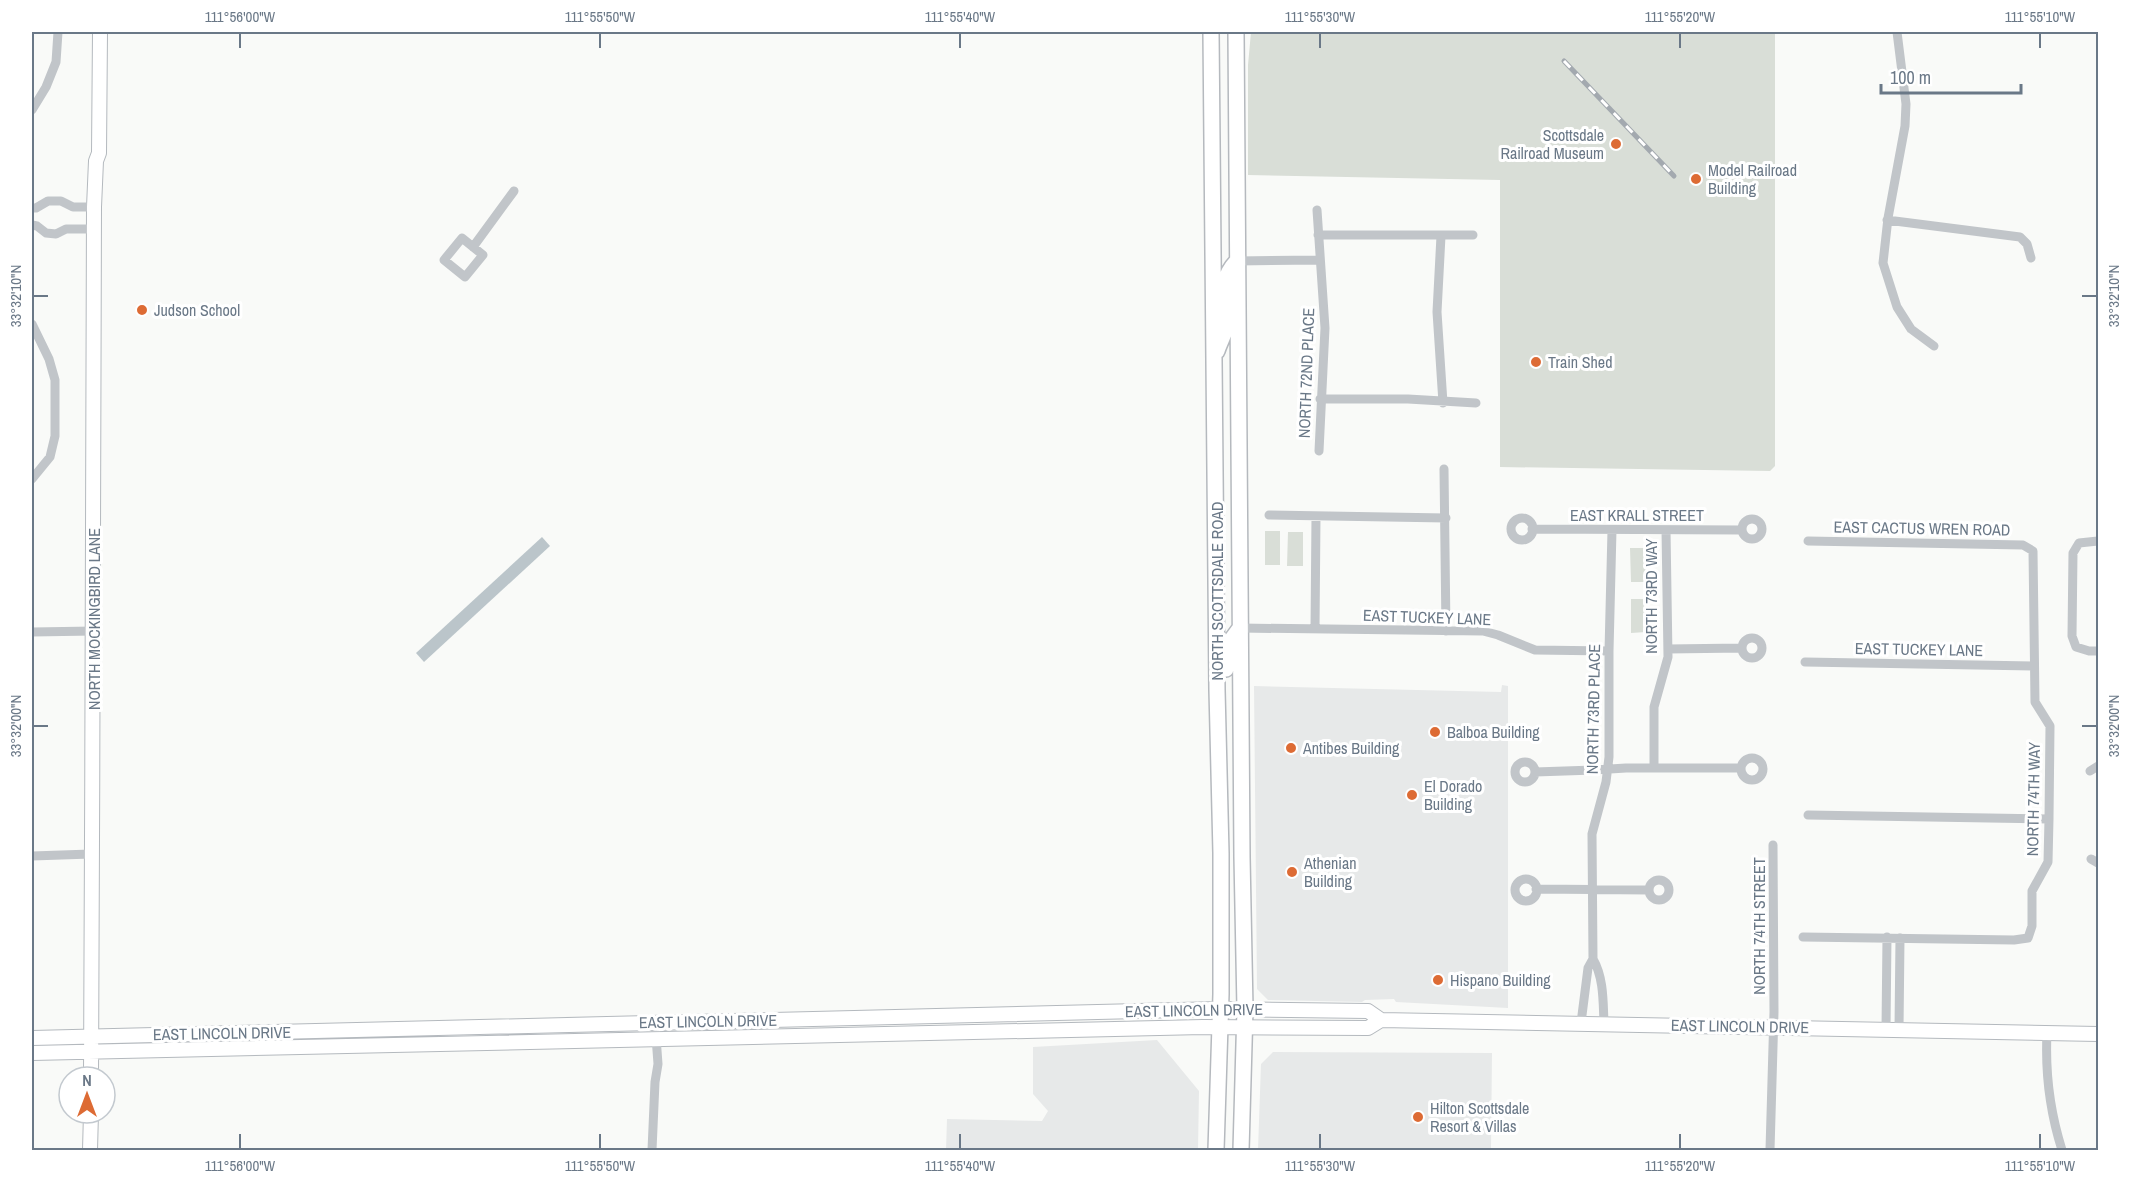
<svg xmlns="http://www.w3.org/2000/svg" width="2130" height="1182" font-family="'Archivo Narrow',sans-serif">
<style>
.built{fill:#e7e9e9}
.green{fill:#d9ded7}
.water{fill:#bbc5ca}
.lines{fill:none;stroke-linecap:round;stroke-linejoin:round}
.secondary-casing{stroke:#b4b9be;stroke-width:16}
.primary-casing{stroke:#b5b9be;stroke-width:18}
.street{stroke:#c1c5c9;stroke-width:9}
.secondary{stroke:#fff;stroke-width:14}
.primary{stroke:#fff;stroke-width:15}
.rail-casing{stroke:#a3a9af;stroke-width:5}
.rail{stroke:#fff;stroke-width:3;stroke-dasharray:9;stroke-linecap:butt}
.ticks{fill:none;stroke:#6a7887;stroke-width:2}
.poi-dot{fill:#dd6b34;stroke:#fff;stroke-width:2}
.labels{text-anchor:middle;stroke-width:6;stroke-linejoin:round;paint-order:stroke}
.poi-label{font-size:16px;fill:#6a7887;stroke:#fff;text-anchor:start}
.street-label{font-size:16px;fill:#6a7887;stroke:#fff}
.neatline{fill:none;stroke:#6a7887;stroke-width:2}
.ticks-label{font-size:15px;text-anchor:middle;fill:#6a7887}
</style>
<rect width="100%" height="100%" fill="#f9faf8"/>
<path class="built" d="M 1502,685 L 1508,686 L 1508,1008 L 1396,1002 L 1394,999 L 1365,1000 L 1362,1002 L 1268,1000 L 1257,989 L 1254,686 L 1501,692 Z
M 1157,1040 L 1199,1091 L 1198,1150 L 946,1150 L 947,1119 L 1042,1121 L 1048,1111 L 1033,1094 L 1033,1047 Z
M 1273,1052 L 1492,1053 L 1491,1148 L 1490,1150 L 1258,1150 L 1261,1064 Z"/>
<path class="green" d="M 1251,32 L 1775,32 L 1775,466 L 1770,471 L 1500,467 L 1500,180 L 1248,175 L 1248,65 Z
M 1265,531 L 1280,531 L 1280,565 L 1265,565 Z
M 1288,532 L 1303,532 L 1303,566 L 1287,566 Z
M 1630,548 L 1646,548 L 1646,582 L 1631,582 Z
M 1631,599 L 1646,599 L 1646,632 L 1631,633 Z"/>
<path class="water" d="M 542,537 L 550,546 L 424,662 L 416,653 Z"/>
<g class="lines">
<g class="secondary-casing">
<path id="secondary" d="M 32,1038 L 1220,1009 L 1368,1011 L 1381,1020 L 2098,1034
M 32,1053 L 1203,1027 L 1368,1028 L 1381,1020
M 91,1077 C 92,787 94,497 94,207 L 96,161 L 99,153 L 100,32
M 90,1150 L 91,1113"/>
</g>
<g class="primary-casing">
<path id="primary" d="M 1211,32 L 1217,690 L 1221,853 L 1221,994 L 1216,1150
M 1236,32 L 1242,857 L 1245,1009 L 1241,1150
M 1217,351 C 1219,344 1224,336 1225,329 C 1227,301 1216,283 1237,261
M 1226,669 L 1229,643 L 1240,628"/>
</g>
<path class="street" d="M 1897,32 L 1906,104 L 1905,126 L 1888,218 L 1883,263 L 1897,307 L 1911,329 L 1934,346
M 32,110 L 46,87 L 56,62 L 58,32
M 32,208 L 36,208 L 48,201 L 61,201 L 73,207 L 94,207
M 1317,210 L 1325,328 L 1319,451
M 1887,220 L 2020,237 L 2027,244 L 2031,258
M 32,225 L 37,226 L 46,233 L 56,234 L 66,229 L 94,229
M 1318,235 L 1473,235
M 1441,236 L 1437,312 L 1443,403
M 462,238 L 483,255 L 465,277 L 444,260 Z
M 473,247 L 514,191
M 1237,261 L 1319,260
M 32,324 L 49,359 L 55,380 L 55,436 L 50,457 L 32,479
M 1320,399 L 1408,399 L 1476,403
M 1444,469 L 1446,631
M 1269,515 L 1446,518
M1511 529a11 11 0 1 1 22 0a11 11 0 1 1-22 0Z
M1742 529a10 10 0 1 1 20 0a10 10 0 1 1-20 0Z
M 1532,529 L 1742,530
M 2098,541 L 2079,543 L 2073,553 L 2072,636 L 2076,647 L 2089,651 L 2098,651
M 1240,628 L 1483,631 L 1498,635 L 1535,650 L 1609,651
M 1315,629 L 1316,516
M 32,632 L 94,631
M1742 648a10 10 0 1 1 20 0a10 10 0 1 1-20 0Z
M 1668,649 L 1742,648
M 1805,662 L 2033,666
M1741 769a11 11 0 1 1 22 0a11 11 0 1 1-22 0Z
M1515 772a10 10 0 1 1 20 0a10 10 0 1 1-20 0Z
M 1654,768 L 1654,707 L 1668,657 L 1666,530
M 2090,771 L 2098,766
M 1535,772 L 1594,770 L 1626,768 L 1741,768
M 1808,815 L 2049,819
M 32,856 L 91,854
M 2091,859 L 2098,863
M1515 890a11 11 0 1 1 22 0a11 11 0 1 1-22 0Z
M1649 890a10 10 0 1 1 20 0a10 10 0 1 1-20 0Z
M 1536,889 L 1649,890
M 1803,937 L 2014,940 L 2028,938 L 2032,926 L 2032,891 L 2048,862 L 2049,819 L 2050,726 L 2035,702 L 2033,551 L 2023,545 L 1808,541
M 1581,1023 L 1588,968 L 1593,959
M 1604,1023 C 1603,1002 1604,978 1593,959 L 1592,834 L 1606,782 L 1609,757 L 1609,651 L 1612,530
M 1886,1029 L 1887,937
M 1899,1029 L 1900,938
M 2047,1033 C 2045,1074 2050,1112 2062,1150
M 652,1150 L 655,1082 L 658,1064 L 655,1023
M 1770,1150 L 1774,1012 L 1773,845"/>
<use href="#secondary" class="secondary"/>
<use href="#primary" class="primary"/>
<g class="rail-casing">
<path id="rail" d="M 1564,61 L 1674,176"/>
</g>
<use href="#rail" class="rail"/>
</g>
<path class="ticks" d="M 240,33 L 240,48M 600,33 L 600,48M 960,33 L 960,48M 1320,33 L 1320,48M 1680,33 L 1680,48M 2040,33 L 2040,48M 33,296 L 48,296M 2082,296 L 2097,296M 33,726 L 48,726M 2082,726 L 2097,726M 240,1134 L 240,1149M 600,1134 L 600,1149M 960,1134 L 960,1149M 1320,1134 L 1320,1149M 1680,1134 L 1680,1149M 2040,1134 L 2040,1149"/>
<g class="poi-dot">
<circle cx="1616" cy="144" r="6"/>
<circle cx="1696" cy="179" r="6"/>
<circle cx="142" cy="310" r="6"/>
<circle cx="1536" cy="362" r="6"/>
<circle cx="1435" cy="732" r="6"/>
<circle cx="1291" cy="748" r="6"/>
<circle cx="1412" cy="795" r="6"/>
<circle cx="1292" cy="872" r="6"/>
<circle cx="1438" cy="980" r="6"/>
<circle cx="1418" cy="1117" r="6"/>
</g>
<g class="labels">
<g class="poi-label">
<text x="1604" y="141" text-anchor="end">Scottsdale<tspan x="1604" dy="18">Railroad Museum</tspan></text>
<text x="1708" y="176">Model Railroad<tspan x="1708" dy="18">Building</tspan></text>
<text x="154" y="316">Judson School</text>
<text x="1548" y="368">Train Shed</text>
<text x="1447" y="738">Balboa Building</text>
<text x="1303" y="754">Antibes Building</text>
<text x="1424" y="792">El Dorado<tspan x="1424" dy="18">Building</tspan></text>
<text x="1304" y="869">Athenian<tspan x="1304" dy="18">Building</tspan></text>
<text x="1450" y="986">Hispano Building</text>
<text x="1430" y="1114">Hilton Scottsdale<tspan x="1430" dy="18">Resort &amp; Villas</tspan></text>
</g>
<g class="street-label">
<text transform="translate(1306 373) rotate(-88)" y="6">NORTH 72ND PLACE</text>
<text x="1637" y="521">EAST KRALL STREET</text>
<text transform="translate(1922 528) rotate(1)" y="6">EAST CACTUS WREN ROAD</text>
<text transform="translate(1217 591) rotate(-90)" y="6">NORTH SCOTTSDALE ROAD</text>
<text transform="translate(1651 596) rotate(-90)" y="6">NORTH 73RD WAY</text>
<text transform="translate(1427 617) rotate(2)" y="6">EAST TUCKEY LANE</text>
<text transform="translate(94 619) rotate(-90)" y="6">NORTH MOCKINGBIRD LANE</text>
<text transform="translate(1919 649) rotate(1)" y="6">EAST TUCKEY LANE</text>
<text transform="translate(1593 709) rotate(-89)" y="6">NORTH 73RD PLACE</text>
<text transform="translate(2033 799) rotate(-89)" y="6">NORTH 74TH WAY</text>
<text transform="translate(1759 926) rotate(-90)" y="6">NORTH 74TH STREET</text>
<text transform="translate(1194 1010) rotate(-1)" y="6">EAST LINCOLN DRIVE</text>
<text transform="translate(708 1021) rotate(-1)" y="6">EAST LINCOLN DRIVE</text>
<text transform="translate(1740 1026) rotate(1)" y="6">EAST LINCOLN DRIVE</text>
<text transform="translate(222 1033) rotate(-1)" y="6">EAST LINCOLN DRIVE</text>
</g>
</g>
<rect width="2130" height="1182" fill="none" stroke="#ffffff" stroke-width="66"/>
<g transform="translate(87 1095)"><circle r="28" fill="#ffffff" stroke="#c3c9cf" stroke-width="1.5"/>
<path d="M0-4.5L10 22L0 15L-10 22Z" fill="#dd6b34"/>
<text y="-9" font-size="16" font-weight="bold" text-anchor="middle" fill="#6a7887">N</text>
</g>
<path d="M1881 84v9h140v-9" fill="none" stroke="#6a7887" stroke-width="3"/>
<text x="1890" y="84" font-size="18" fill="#6a7887" stroke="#ffffff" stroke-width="4.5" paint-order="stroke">100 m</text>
<rect x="33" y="33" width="2064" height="1116" class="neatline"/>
<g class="ticks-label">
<text x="240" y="22">111°56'00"W</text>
<text x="600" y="22">111°55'50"W</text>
<text x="960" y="22">111°55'40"W</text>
<text x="1320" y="22">111°55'30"W</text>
<text x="1680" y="22">111°55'20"W</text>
<text x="2040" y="22">111°55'10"W</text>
<text transform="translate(16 296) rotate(-90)" y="5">33°32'10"N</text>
<text transform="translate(2114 296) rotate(-90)" y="5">33°32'10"N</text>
<text transform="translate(16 726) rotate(-90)" y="5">33°32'00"N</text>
<text transform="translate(2114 726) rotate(-90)" y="5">33°32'00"N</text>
<text x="240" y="1171">111°56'00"W</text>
<text x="600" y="1171">111°55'50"W</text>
<text x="960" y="1171">111°55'40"W</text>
<text x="1320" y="1171">111°55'30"W</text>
<text x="1680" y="1171">111°55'20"W</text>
<text x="2040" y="1171">111°55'10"W</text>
</g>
</svg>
